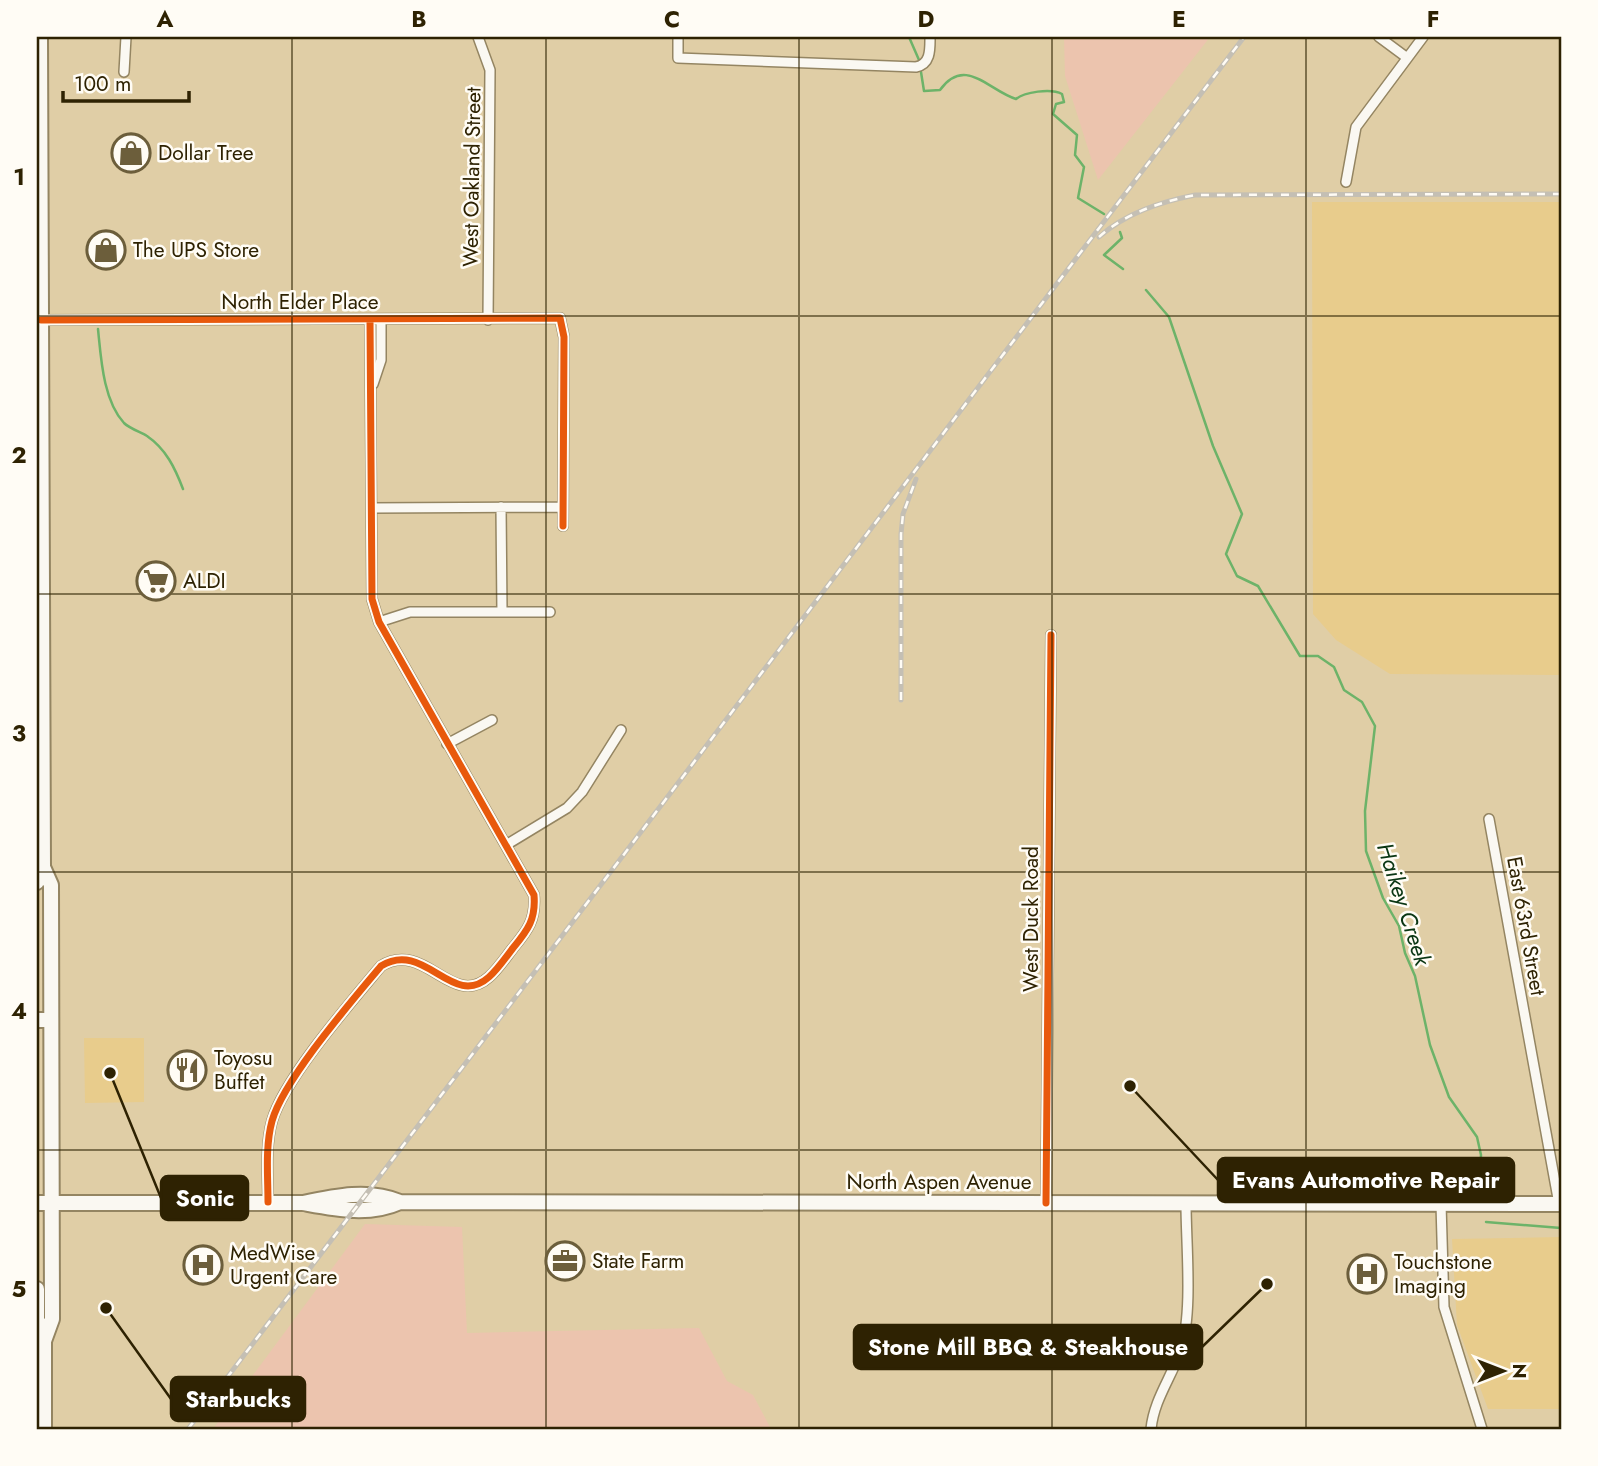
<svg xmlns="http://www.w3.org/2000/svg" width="1598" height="1466" font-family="Jost,sans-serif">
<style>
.built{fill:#e8cc8c}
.green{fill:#ecc4ae}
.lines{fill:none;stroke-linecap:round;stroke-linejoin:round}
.stream{stroke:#6db369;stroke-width:2.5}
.street-casing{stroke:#948562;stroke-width:12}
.primary-casing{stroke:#948562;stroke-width:18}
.street{stroke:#faf8f2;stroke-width:9}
.primary{stroke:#faf8f2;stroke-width:14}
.rail-casing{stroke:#c4bfb4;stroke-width:5}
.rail{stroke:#fffcf5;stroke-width:2.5;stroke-dasharray:8;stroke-linecap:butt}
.cycleway-casing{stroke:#fffcf5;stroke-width:11}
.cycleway{stroke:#e8590c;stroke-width:7}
.grid{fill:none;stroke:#2e2202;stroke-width:2;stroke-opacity:0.55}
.labels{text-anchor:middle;stroke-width:5;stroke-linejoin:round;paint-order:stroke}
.poi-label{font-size:21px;fill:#2e2202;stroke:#fffcf5;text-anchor:start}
.street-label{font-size:21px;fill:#2e2202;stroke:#fffcf5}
.water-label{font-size:23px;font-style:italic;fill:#0a3613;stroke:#fffcf5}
.leader{fill:none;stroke:#2e2202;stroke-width:2.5}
.callout-dot{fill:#2e2202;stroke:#fffcf5;stroke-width:2.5}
.callout{fill:#2e2202;stroke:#2e2202;stroke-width:2.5}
.callout-label{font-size:23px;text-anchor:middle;font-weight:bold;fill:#fff}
.neatline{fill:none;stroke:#2e2202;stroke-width:2.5}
.grid-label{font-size:23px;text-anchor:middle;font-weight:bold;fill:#2e2202}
</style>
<rect width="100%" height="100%" fill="#e0cea6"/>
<path class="built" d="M 1312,202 L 1561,202 L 1561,675 L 1390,674 L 1336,640 L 1313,614 Z
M 84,1038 L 144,1038 L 144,1102 L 85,1103 Z
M 1561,1237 L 1561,1409 L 1488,1409 L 1457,1325 L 1452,1239 Z"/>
<path class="green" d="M 1064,37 L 1210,37 L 1098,180 L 1065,76 Z
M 365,1224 L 462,1227 L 467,1333 L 699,1328 L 727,1381 L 753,1395 L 771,1429 L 213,1429 Z"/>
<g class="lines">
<path class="stream" d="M 909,37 L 919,60
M 921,72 L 924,91 L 940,90 C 965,55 989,91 1016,99 C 1024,92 1051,88 1062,94 L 1064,102 L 1056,104 L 1053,114 L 1077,135 L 1075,155 L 1084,167 L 1078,198 L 1104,214
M 1120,232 L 1122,238 L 1104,255 L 1123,269
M 1146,290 L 1169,317 L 1213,446 L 1242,514 L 1226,554 L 1237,576 L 1258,586 L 1300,656 L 1318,656 L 1334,667 L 1344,690 L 1362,702 L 1375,726 L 1365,811 L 1366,851 L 1383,898 L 1399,926 L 1405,953 L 1415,976 L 1430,1045 L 1449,1097 L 1477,1137 L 1481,1155 L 1479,1187
M 98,329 C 101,358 103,400 124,423 C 129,428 140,432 147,436 C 166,449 175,468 183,489
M 1486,1222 L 1561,1228"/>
<g class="street-casing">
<path id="street" d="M 478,37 L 490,70 L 488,320
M 678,37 L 678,58 L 916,67 C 931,64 930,49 930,37
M 1379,37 L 1406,57
M 124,72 L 126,37
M 1346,182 L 1356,127 L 1423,37
M 41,320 L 560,318 L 564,337 L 563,526
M 373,384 L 381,360 L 381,320
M 501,507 L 502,612
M 372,508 L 563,507
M 379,622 L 410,612 L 550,612
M 447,744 L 492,720
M 1489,819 L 1559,1204
M 506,845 L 567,808 L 582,792 L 621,730
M 268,1202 C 268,1176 265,1147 272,1121 C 284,1079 351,1002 381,966 C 425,939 452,1010 489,977 C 498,969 506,957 513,948 C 528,930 536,919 534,895 L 379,622 L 372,599 L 370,320
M 1046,1203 L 1051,635
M 1441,1204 L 1444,1307 L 1482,1429
M 1151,1429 C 1154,1399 1172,1377 1181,1349 C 1193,1312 1186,1244 1186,1204"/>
</g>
<g class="primary-casing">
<path id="primary" d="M 43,867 L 51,885 L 52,1319 L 44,1341
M 37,882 L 43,867 L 40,37
M 37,1020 L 51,1020
M 37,1203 L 303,1203 C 336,1209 369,1216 400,1202
M 303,1203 C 336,1196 369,1189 400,1202 L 1561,1204
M 37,1289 L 37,1319 L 44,1341 L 44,1429"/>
</g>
<use href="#street" class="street"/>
<use href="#primary" class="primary"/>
<g class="rail-casing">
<path id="rail" d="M 1099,237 C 1126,213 1160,202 1195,195 L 1561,194
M 901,700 L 901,534 L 903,514 L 916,479
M 188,1429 L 1244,37"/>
</g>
<use href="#rail" class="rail"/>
<g class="cycleway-casing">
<path id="cycleway" d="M 41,320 L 560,318 L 564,337 L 563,526
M 268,1202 C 268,1176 265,1147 272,1121 C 284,1079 351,1002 381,966 C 425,939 452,1010 489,977 C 498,969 506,957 513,948 C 528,930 536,919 534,895 L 379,622 L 372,599 L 370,320
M 1046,1203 L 1051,635"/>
</g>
<use href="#cycleway" class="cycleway"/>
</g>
<path class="grid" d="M 292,37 L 292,1429M 546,37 L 546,1429M 799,37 L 799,1429M 1052,37 L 1052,1429M 1306,37 L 1306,1429M 37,316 L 1561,316M 37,594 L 1561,594M 37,872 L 1561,872M 37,1150 L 1561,1150"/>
<defs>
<g id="shop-ring" transform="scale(2.0125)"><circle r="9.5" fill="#fffcf5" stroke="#6c5e3b" stroke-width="1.5"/><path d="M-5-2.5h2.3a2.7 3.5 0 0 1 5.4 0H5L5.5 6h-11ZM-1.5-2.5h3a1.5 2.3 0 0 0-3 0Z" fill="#6c5e3b"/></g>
<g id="supermarket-ring" transform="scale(2.0125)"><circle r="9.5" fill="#fffcf5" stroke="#6c5e3b" stroke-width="1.5"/><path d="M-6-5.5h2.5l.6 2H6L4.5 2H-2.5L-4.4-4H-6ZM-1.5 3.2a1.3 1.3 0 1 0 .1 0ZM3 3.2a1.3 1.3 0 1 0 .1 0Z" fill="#6c5e3b"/></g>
<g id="restaurant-ring" transform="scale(2.0125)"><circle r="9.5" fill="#fffcf5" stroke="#6c5e3b" stroke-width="1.5"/><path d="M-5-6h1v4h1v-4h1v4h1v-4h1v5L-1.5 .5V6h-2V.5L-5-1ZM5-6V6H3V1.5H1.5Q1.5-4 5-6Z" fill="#6c5e3b"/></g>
<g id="office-ring" transform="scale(2.0125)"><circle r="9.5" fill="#fffcf5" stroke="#6c5e3b" stroke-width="1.5"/><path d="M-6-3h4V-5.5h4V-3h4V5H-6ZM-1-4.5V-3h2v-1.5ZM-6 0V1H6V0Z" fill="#6c5e3b"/></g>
<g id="hospital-ring" transform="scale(2.0125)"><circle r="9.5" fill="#fffcf5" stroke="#6c5e3b" stroke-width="1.5"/><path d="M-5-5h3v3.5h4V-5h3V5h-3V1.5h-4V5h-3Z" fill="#6c5e3b"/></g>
</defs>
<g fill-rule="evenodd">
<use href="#shop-ring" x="131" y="153"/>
<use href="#shop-ring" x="106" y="250"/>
<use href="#supermarket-ring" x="156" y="581"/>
<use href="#restaurant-ring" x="187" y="1070"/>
<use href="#office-ring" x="565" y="1261"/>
<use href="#hospital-ring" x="203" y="1265"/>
<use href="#hospital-ring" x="1367" y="1274"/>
</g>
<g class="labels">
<g class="poi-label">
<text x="158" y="160">Dollar Tree</text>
<text x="133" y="257">The UPS Store</text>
<text x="183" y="588">ALDI</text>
<text x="214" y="1065">Toyosu<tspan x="214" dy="24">Buffet</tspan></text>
<text x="230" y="1260">MedWise<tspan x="230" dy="24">Urgent Care</tspan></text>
<text x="592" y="1268">State Farm</text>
<text x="1394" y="1269">Touchstone<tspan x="1394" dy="24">Imaging</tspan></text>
</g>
<g class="street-label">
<text transform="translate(472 177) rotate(-89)" y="7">West Oakland Street</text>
<text x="300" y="309">North Elder Place</text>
<text transform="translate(1031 919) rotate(-90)" y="7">West Duck Road</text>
<text transform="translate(1526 926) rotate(80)" y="7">East 63rd Street</text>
<text x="939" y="1189">North Aspen Avenue</text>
</g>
<g class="water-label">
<text transform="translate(1404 904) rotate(72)" y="8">Haikey Creek</text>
</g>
</g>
<path class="leader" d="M1130 1086L1218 1180M110 1073L161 1198M1267 1284L1202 1347M106 1308L171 1399"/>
<g class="callout-dot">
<circle cx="1130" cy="1086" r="7"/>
<circle cx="110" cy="1073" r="7"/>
<circle cx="1267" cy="1284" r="7"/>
<circle cx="106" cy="1308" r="7"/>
</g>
<g class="callout">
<rect x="1218" y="1158" width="296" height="44" rx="7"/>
<rect x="161" y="1176" width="87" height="44" rx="7"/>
<rect x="854" y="1325" width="348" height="44" rx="7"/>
<rect x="171" y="1377" width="134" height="44" rx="7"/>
</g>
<g class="callout-label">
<text x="1366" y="1188">Evans Automotive Repair</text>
<text x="205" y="1206">Sonic</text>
<text x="1028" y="1355">Stone Mill BBQ &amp; Steakhouse</text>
<text x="238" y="1407">Starbucks</text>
</g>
<rect width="1598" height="1466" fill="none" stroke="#fffcf5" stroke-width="77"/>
<g transform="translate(1503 1371) rotate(90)" stroke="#fffcf5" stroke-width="5" paint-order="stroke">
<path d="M0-5L12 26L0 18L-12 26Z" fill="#2e2202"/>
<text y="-10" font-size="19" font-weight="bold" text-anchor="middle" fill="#2e2202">N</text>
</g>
<path d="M63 91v10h126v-10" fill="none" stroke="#2e2202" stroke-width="3.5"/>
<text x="74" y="91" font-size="21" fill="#2e2202" stroke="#fffcf5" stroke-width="5" paint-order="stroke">100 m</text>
<rect x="38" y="38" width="1522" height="1390" class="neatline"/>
<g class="grid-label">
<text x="165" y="27">A</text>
<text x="419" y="27">B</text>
<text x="672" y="27">C</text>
<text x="926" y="27">D</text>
<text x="1179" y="27">E</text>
<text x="1433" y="27">F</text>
<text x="19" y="185">1</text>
<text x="19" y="463">2</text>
<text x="19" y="741">3</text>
<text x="19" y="1019">4</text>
<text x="19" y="1297">5</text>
</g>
</svg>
